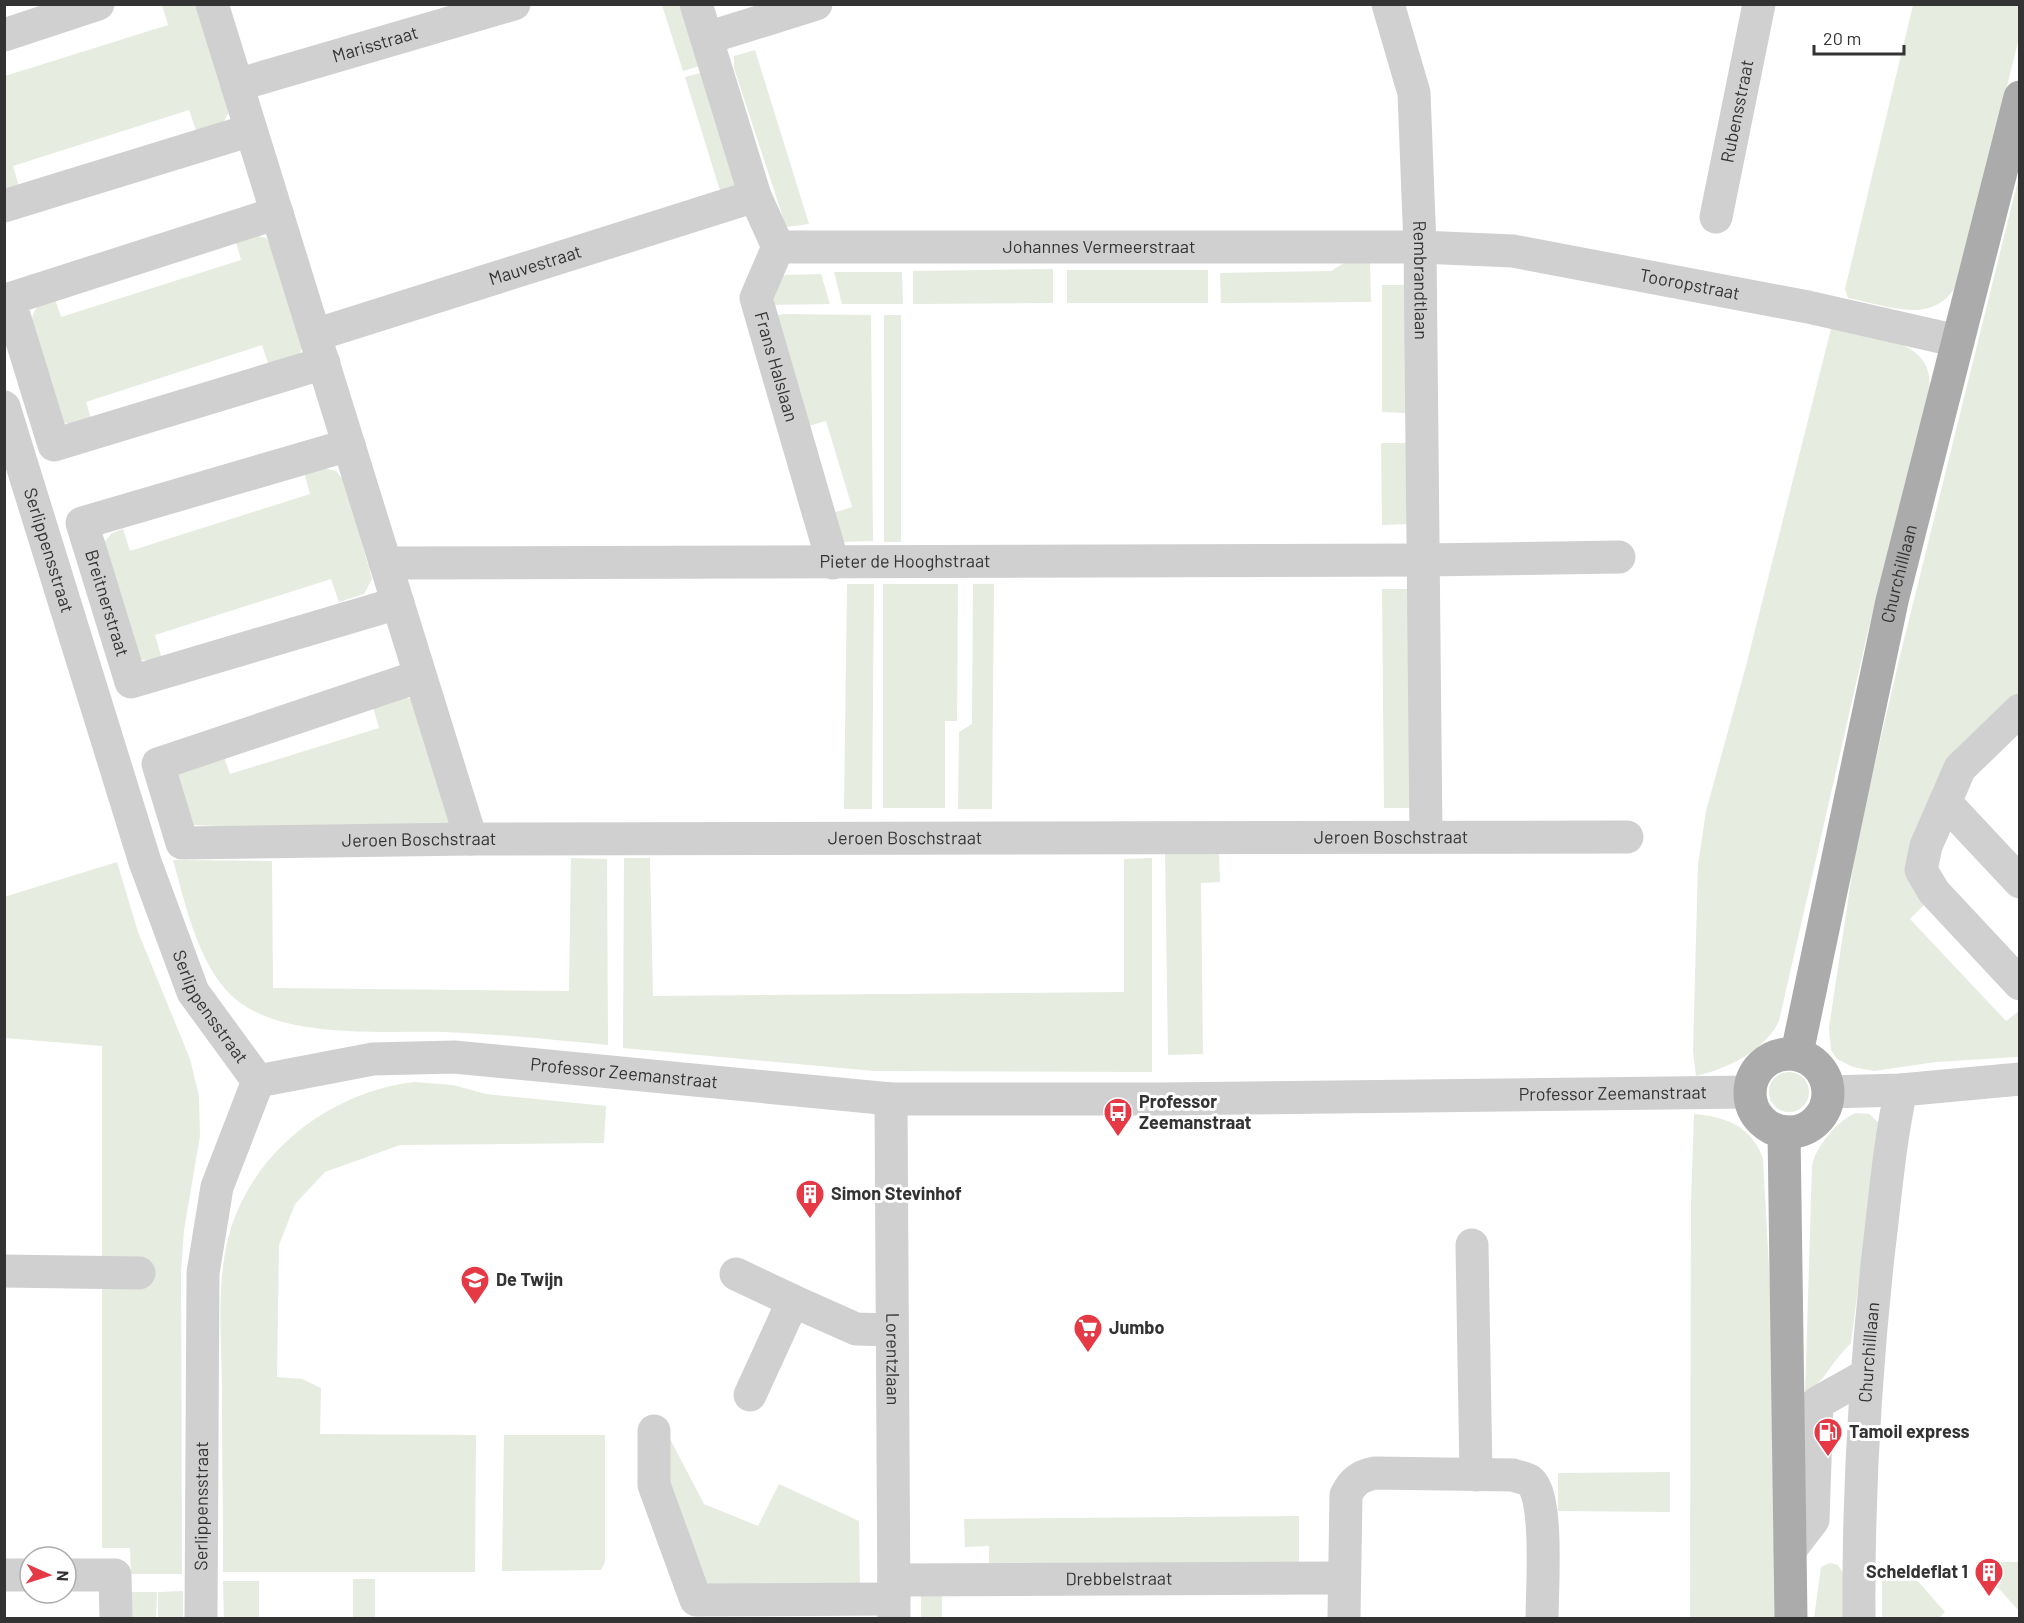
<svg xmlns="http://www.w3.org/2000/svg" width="2024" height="1623" font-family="Barlow,sans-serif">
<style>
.green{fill:#e6ecdf}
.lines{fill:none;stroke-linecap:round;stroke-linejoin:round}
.minor{stroke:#d0d0d0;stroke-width:33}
.major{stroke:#ababab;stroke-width:33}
.labels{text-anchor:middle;stroke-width:6;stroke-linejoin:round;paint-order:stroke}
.street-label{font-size:18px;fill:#333;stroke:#fff}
.poi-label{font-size:18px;font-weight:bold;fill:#333;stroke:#fff;text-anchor:start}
</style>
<rect width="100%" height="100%" fill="#fff"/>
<path class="green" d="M 162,5 L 195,5 L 203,13 L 230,110 L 222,125 L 197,133 L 189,110 L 13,166 L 20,190 L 5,191 L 5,76 L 168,25 Z
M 662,5 L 687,5 L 706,64 L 683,71 Z
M 1913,5 L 2019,5 L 2019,38 L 1958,282 C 1935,328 1887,305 1848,298 L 1845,289 Z
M 755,50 L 809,224 L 786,227 L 734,68 L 734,56 Z
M 708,71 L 738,189 L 721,194 L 685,77 Z
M 2019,176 L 2019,693 L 1960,747 L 1926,903 L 1910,919 L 2006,1021 L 2019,1011 L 2019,1055 L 2017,1057 L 1936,1062 L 1874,1071 L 1853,1067 L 1837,1059 L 1831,1050 L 1829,1028 L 1857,840 L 1900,656 Z
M 250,234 L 266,238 L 275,249 L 303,345 L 300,353 L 270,369 L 262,345 L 86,402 L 93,425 L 73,426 L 61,421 L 31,323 C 34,308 39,301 54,296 L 61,317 L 241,260 L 235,239 Z
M 1370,260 L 1371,302 L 1221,303 L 1220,273 L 1331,271 L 1347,261 Z
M 1053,269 L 1053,303 L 913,304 L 913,271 Z
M 1067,270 L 1208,270 L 1208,303 L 1067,303 Z
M 834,272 L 902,272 L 903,304 L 842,304 Z
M 821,274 L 830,304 L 767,305 L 781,275 Z
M 1382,285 L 1408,285 L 1407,413 L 1382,412 Z
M 782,314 L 871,315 L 873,541 L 840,542 L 830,514 L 852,507 L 826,421 L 805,427 L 776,316 Z
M 884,315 L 901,315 L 901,542 L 884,542 Z
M 1831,329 C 1870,338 1937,337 1929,391 L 1868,631 L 1779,1021 C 1765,1051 1726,1069 1696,1076 L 1693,1051 L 1698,865 L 1706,811 L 1746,666 Z
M 1381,443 L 1408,443 L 1409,524 L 1382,525 Z
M 319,467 L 336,471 L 345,482 L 372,579 L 364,594 L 339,602 L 331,579 L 155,635 L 162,659 L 143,660 L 130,655 L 103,544 L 112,533 L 123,529 L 130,551 L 310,494 L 304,472 Z
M 847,584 L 874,584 L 872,809 L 844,809 Z
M 883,584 L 958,584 L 957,721 L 945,721 L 945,808 L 883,808 Z
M 973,584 L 994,584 L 992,809 L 958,809 L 959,732 L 972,724 Z
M 1382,589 L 1408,589 L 1410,808 L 1384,808 Z
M 402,697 L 416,700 L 453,826 L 276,828 L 191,825 L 175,778 L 181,770 L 223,754 L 230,774 L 379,728 L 373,707 Z
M 1219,852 L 1220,882 L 1201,883 L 1203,1054 L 1168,1055 L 1165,853 Z
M 571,858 L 607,859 L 608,1045 C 554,1040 499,1034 444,1032 C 382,1030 272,1042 226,990 C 196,955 185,903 173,860 L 272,861 L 273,988 L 569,991 Z
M 624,858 L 650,858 L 653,996 L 1124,992 L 1124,859 L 1152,858 L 1152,1072 L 874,1071 L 623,1048 Z
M 117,862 L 138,932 L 190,1059 L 199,1096 L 200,1136 L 184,1230 L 181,1271 L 182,1574 L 131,1574 L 130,1548 L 102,1548 L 102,1046 L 5,1038 L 4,897 Z
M1769 1092a20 20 0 1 1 40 0a20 20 0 1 1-40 0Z
M 414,1082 L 453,1085 L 486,1094 L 606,1106 L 604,1143 L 400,1145 L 325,1172 L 295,1204 L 279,1245 L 277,1377 L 302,1379 L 321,1388 L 320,1434 L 476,1435 L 475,1572 L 223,1572 C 223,1512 222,1453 222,1394 C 222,1348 217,1298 225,1253 C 241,1160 324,1093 414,1082 Z
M 1856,1113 L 1869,1114 L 1879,1123 L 1851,1343 C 1833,1360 1825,1380 1805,1396 L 1812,1166 C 1815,1148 1837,1120 1856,1113 Z
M 1694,1114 C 1725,1116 1753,1127 1763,1159 L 1776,1397 L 1776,1618 L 1690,1618 L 1691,1203 Z
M 504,1435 L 605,1435 L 605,1562 L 601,1570 L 502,1571 Z
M 668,1435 L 704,1504 L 758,1526 L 779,1484 L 859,1521 L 860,1589 L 710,1589 L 668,1480 Z
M 1670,1472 L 1670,1512 L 1558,1511 L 1558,1473 Z
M 1299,1516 L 1299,1563 L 989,1566 L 989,1546 L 965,1547 L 964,1519 Z
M 1975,1562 L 2019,1562 L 2019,1611 Z
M 1830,1563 L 1838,1565 L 1845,1576 L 1847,1618 L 1814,1618 L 1821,1567 Z
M 1908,1570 L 1945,1612 L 1939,1618 L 1882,1618 L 1882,1579 Z
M 353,1579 L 375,1579 L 375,1618 L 353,1618 Z
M 223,1581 L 259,1581 L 259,1618 L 224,1618 Z
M 183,1591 L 183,1618 L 158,1618 L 158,1592 Z
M 131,1592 L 157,1592 L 156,1618 L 131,1618 Z
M 921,1592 L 942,1592 L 942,1618 L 921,1618 Z"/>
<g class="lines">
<g class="minor">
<path d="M 212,4 L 471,839"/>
<path id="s1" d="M 696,4 L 755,196 L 778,247 L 756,298 L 833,563"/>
<path id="s2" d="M 1388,4 L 1414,93 L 1420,247 L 1426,837"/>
<path d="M 4,35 L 98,4"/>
<path d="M 707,38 L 816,4"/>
<path id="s3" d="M 237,85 L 514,4"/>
<path d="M 4,206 L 251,130"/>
<path d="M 277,213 L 9,299 L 54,445 L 324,363"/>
<path id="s4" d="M 1716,217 L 1759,4"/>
<path id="s5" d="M 778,247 L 1420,247 L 1513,251 L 1808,307 L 1958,341"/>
<path id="s6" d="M 315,335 L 755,196"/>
<path id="s7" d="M 4,407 L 145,862 L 193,992 L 258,1081"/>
<path id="s8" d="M 349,445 L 82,523 L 131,682 L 398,603"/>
<path id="s9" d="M 385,563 L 1424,560 L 1619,557"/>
<path id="s10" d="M 420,676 L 158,764 L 182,843 L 471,839 L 1627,837"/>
<path d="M 2020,710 L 1960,768 L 1926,846 L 1921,870 L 1934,892 L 2020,984"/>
<path d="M 1945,802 L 2020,882"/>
<path id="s11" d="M 258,1081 L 373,1059 L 454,1057 L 891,1099 L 1159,1099 L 1749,1092"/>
<path d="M 1829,1092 L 1901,1090 L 2020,1079"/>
<path id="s12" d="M 891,1099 L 894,1618"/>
<path d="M 1472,1245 L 1476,1475"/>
<path d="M 4,1271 L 139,1273"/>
<path d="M 736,1274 L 793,1301"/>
<path d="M 750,1395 L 793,1301 L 856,1329 L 891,1330"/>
<path d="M 654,1431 L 654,1485 L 696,1600 L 894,1599"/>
<path d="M 1790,1550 L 1813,1520 L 1817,1403 L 1865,1376"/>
<path d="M 4,1575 L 30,1575"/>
<path d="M 66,1575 L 115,1575 L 116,1618"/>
<path id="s13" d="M 894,1580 L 1344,1578"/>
<path id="s14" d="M 201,1618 L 203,1273 L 217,1187 L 258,1081"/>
<path d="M 1344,1618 L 1346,1495 C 1353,1481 1360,1476 1375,1473 L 1513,1475 C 1518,1477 1526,1478 1530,1481 C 1549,1496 1542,1593 1542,1618"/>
<path id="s15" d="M 1859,1618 C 1858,1497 1865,1377 1878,1256 C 1885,1200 1889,1145 1901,1090"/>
</g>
<g class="major">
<path id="s16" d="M 1797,1053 L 1892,601 L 2020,97"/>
<circle cx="1789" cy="1093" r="39"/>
<path d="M 1784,1132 L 1791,1618"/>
</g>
</g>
<defs>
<g id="bus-pin" transform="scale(1.5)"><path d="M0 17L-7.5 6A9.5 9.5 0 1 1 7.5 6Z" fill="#e63946" stroke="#fff"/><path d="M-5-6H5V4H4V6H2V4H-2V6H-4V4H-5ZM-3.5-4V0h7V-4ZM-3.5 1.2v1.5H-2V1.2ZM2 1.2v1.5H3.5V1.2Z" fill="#fff"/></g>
<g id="building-pin" transform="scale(1.5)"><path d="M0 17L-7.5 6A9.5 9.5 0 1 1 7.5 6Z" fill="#e63946" stroke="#fff"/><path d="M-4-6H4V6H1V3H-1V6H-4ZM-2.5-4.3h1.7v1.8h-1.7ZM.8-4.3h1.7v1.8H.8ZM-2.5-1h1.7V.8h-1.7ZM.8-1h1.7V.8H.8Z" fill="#fff"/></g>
<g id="school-pin" transform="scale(1.5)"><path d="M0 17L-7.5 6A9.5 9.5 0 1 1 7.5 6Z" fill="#e63946" stroke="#fff"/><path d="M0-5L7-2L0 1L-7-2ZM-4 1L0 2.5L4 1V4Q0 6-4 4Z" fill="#fff"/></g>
<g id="supermarket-pin" transform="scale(1.5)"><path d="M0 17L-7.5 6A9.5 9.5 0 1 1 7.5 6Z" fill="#e63946" stroke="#fff"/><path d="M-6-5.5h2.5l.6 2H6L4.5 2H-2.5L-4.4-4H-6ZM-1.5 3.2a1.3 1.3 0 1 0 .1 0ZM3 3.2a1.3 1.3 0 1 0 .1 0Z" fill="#fff"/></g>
<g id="fuel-pin" transform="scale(1.5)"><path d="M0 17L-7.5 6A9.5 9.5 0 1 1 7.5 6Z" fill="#e63946" stroke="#fff"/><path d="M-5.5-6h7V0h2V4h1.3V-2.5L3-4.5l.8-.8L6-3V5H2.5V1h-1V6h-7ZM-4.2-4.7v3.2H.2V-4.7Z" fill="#fff"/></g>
</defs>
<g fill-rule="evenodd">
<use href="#bus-pin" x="1118" y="1112"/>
<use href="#building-pin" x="810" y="1194"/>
<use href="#school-pin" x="475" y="1280"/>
<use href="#supermarket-pin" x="1088" y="1328"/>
<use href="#fuel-pin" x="1828" y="1432"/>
<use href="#building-pin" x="1989" y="1572"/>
</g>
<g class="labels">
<g class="street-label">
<text dy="6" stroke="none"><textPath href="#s3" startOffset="144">Marisstraat</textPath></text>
<text dy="6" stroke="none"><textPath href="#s4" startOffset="108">Rubensstraat</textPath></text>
<text dy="6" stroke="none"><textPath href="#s5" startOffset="321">Johannes Vermeerstraat</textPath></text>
<text dy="6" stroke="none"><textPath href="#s6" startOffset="231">Mauvestraat</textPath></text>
<text dy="6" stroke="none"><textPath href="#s2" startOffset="280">Rembrandtlaan</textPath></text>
<text dy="6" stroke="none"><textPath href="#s5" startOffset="915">Tooropstraat</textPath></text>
<text dy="6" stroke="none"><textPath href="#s1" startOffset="384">Frans Halslaan</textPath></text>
<text dy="6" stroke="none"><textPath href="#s7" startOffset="150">Serlippensstraat</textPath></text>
<text dy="6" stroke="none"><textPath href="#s9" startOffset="520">Pieter de Hooghstraat</textPath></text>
<text dy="6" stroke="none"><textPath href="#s16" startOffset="490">Churchilllaan</textPath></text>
<text dy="6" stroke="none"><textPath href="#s8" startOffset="362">Breitnerstraat</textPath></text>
<text dy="6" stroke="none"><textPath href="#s10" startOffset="1568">Jeroen Boschstraat</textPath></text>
<text dy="6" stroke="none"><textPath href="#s10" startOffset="1082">Jeroen Boschstraat</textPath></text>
<text dy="6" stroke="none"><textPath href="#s10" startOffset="596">Jeroen Boschstraat</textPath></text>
<text dy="6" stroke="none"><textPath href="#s7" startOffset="636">Serlippensstraat</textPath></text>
<text dy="6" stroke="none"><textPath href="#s11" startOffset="369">Professor Zeemanstraat</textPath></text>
<text dy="6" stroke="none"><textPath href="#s11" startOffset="1359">Professor Zeemanstraat</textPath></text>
<text dy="6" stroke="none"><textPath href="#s15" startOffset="266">Churchilllaan</textPath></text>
<text dy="6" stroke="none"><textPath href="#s12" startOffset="260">Lorentzlaan</textPath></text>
<text dy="6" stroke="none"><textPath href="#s14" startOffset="112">Serlippensstraat</textPath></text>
<text dy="6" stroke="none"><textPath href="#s13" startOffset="225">Drebbelstraat</textPath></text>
</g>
<g class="poi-label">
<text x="1139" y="1108">Professor<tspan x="1139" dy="21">Zeemanstraat</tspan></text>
<text x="831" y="1200">Simon Stevinhof</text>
<text x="496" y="1286">De Twijn</text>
<text x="1109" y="1334">Jumbo</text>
<text x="1849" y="1438">Tamoil express</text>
<text x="1968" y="1578" text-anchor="end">Scheldeflat 1</text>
</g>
</g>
<rect width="2024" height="1623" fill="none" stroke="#333333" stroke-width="12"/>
<g transform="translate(48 1575) rotate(93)"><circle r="28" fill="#ffffff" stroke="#adadad" stroke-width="1.5"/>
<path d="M0-4.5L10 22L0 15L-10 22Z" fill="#e63946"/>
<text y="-9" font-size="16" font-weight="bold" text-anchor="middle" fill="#333333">N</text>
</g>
<path d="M1814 45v9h90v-9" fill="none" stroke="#333333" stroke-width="3"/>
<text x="1823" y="45" font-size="18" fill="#333333" stroke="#ffffff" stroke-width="4.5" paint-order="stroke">20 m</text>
</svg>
